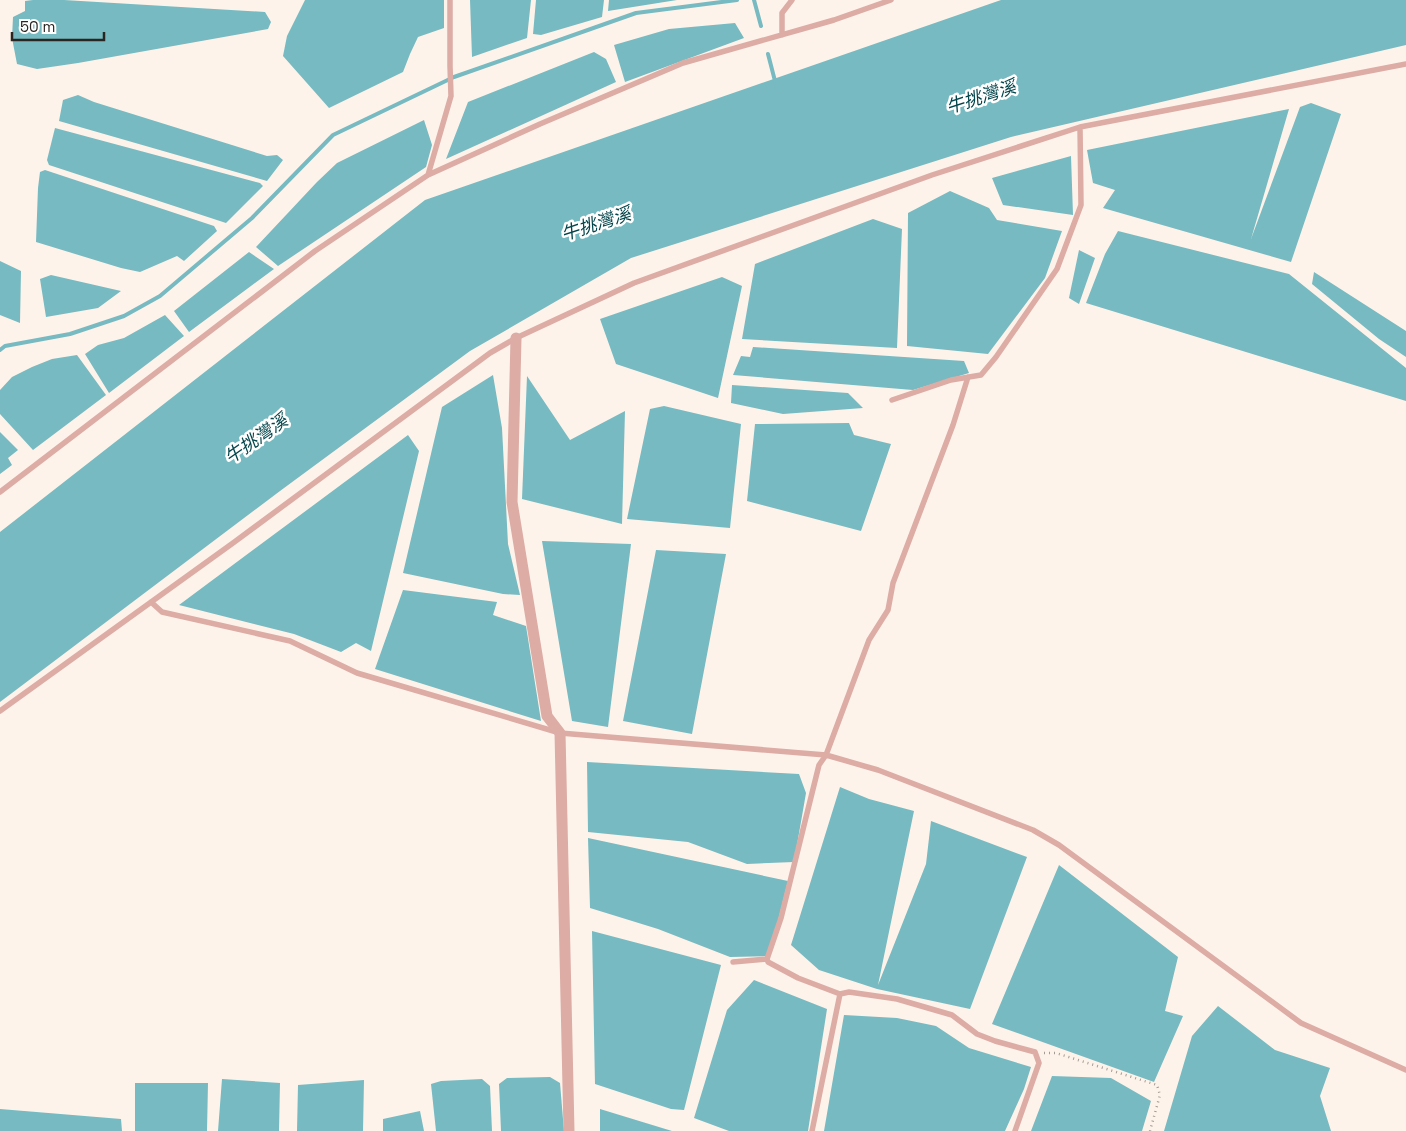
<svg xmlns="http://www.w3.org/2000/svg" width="1406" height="1131" font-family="'Space Grotesk','Noto Sans TC',sans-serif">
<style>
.water{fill:#77bac1}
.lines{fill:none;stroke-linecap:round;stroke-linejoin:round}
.stream{stroke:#77bac1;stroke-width:4}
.path{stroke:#a49c95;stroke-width:2.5;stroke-dasharray:1 4;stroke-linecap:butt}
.service{stroke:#dcaca5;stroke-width:5.5}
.minor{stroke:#dcaca5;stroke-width:11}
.labels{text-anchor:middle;stroke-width:5;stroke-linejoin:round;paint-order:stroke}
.water-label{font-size:18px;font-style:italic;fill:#03444a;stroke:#fff}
</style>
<rect width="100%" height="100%" fill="#fef3ea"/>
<path class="water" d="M 33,0 L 64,0 L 265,12 L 271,22 L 268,29 L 78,63 L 37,69 L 17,64 L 12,38 L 13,17 L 25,11 L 25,1 Z
M 305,0 L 444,0 L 444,28 L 418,37 L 410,54 L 403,72 L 329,108 L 283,56 L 287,36 Z
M 470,0 L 531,0 L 527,38 L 472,57 Z
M 536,0 L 604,0 L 602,17 L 541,35 L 533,34 Z
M 609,0 L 677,0 L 608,11 Z
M 1001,0 L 1406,0 L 1406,45 L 1011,137 L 631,258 L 470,351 L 280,491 L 0,702 L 0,532 L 425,200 Z
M 735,23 L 744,38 L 625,82 L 614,45 L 669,29 Z
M 594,52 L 606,59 L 616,82 L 446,159 L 468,102 Z
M 78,95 L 94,102 L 267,156 L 277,155 L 283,160 L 267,181 L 59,121 L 63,100 Z
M 1311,103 L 1341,114 L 1291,262 L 1103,208 L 1115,190 L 1093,183 L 1087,150 L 1289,109 L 1251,239 L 1300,107 Z
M 424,120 L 432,145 L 426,167 L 278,266 L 256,247 L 317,182 L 337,163 Z
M 55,128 L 260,183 L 263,186 L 226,223 L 49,165 L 47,160 Z
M 1071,156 L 1073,215 L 1003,205 L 992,178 Z
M 45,170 L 214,226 L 217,231 L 184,261 L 177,256 L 140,272 L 121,268 L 36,242 L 38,188 L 40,172 Z
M 950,191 L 989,208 L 997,220 L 1062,231 L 1045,278 L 988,354 L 907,346 L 908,213 Z
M 873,219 L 902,229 L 897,348 L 742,339 L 755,264 Z
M 1118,231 L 1289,274 L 1406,368 L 1406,401 L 1086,303 L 1105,254 Z
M 1079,250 L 1095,258 L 1079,304 L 1069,298 Z
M 249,252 L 274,269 L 189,332 L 174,311 Z
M 0,261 L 21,271 L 20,323 L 0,315 Z
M 1314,272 L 1406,331 L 1406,357 L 1379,339 L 1312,284 Z
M 51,275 L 121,291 L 98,308 L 46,317 L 40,279 Z
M 722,277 L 742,286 L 718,398 L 616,364 L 600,319 Z
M 165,315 L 184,336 L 109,393 L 85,354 L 98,345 L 124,338 Z
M 753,347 L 964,361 L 969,373 L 913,390 L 733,375 L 741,356 L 750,357 Z
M 77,355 L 106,395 L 33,450 L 0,414 L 0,390 L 12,377 L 32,367 L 52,359 Z
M 493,375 L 502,428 L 508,544 L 520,595 L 503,594 L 403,573 L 442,407 Z
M 527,376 L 570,440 L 625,411 L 622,524 L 522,499 Z
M 732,385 L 848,393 L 863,408 L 783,414 L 731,403 Z
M 664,406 L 741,424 L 730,528 L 627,519 L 650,409 Z
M 849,423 L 854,435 L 891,444 L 861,531 L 747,501 L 755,424 Z
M 0,432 L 18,450 L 8,458 L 12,465 L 0,474 Z
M 408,435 L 419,451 L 371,651 L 356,643 L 341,652 L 294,634 L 179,605 Z
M 542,541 L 631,544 L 608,727 L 572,721 Z
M 656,550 L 726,554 L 692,734 L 623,721 Z
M 403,590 L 497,602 L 493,615 L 526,626 L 541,721 L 375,669 Z
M 587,762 L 799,774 L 806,793 L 794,862 L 747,864 L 688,842 L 588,832 Z
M 840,787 L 869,799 L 914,811 L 878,985 L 926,864 L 931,821 L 1027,857 L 970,1009 L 877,989 L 819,970 L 791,945 Z
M 588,838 L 788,881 L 769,956 L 730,957 L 658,929 L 590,908 Z
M 1059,865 L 1178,957 L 1165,1011 L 1183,1016 L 1154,1082 L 992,1024 Z
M 592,931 L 721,965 L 684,1110 L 671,1109 L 595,1084 Z
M 754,980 L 827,1009 L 808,1131 L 729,1131 L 694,1118 L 727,1010 Z
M 1218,1006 L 1275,1050 L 1330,1068 L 1320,1096 L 1331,1131 L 1164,1131 L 1192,1036 Z
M 844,1015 L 897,1018 L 936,1026 L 969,1048 L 1031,1067 L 1024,1089 L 1005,1131 L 824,1131 Z
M 1052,1076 L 1111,1078 L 1151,1101 L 1142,1131 L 1031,1131 Z
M 550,1077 L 560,1083 L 564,1131 L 501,1131 L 499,1084 L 507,1078 Z
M 222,1079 L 280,1083 L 279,1131 L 218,1131 Z
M 482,1079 L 490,1086 L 492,1131 L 436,1131 L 431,1084 L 441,1081 Z
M 364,1080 L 363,1131 L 297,1131 L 298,1085 Z
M 135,1083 L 208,1083 L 207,1131 L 135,1131 Z
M 0,1109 L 121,1119 L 122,1131 L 0,1131 Z
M 600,1109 L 672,1131 L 600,1131 Z
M 420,1111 L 424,1131 L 383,1131 L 383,1119 Z"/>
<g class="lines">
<path class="stream" d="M 754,0 L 761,26
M 768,54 L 775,81
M 0,350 L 5,346 L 70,334 L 124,316 L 160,296 L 252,218 L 333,135 L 454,77 L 636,13 L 737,0"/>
<path class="path" d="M 1044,1053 L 1056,1053 L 1157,1085 L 1160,1095 L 1150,1131"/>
<path class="service" d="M 782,35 L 782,13 L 792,0
M 428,175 L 451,96 L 450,66 L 450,0
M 968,377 L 953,425 L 893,583 L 888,610 L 869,640 L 826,755 L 819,765 L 781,918 L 767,959 L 768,962 L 798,978 L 840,994 L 849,992 L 897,999 L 952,1015 L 977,1034 L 995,1041 L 1035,1052 L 1039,1063 L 1015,1131
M 892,400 L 951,380 L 981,375 L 996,357 L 1057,269 L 1081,205 L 1080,127
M 0,492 L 315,251 L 428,175 L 540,124 L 683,63 L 834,20 L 891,0
M 151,602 L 162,612 L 290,641 L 357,673 L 560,733 L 826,755 L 878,770 L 1033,830 L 1059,845 L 1301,1023 L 1406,1070
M 0,711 L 233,543 L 490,353 L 516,338 L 634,283 L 932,175 L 1080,127 L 1406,64
M 733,962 L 767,959
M 812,1131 L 840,994"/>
<path class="minor" d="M 516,338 L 512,502 L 547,716 L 560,733 L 569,1131"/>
</g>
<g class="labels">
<g class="water-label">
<text transform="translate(981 97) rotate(-18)" y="6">牛挑灣溪</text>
<text transform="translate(596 224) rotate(-18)" y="6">牛挑灣溪</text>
<text transform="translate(256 439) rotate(-35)" y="6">牛挑灣溪</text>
</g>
</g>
<path d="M12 32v8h92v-8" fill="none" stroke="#292522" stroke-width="2.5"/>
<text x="20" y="32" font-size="15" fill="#292522" stroke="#ffffff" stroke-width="4" paint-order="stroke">50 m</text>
</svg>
